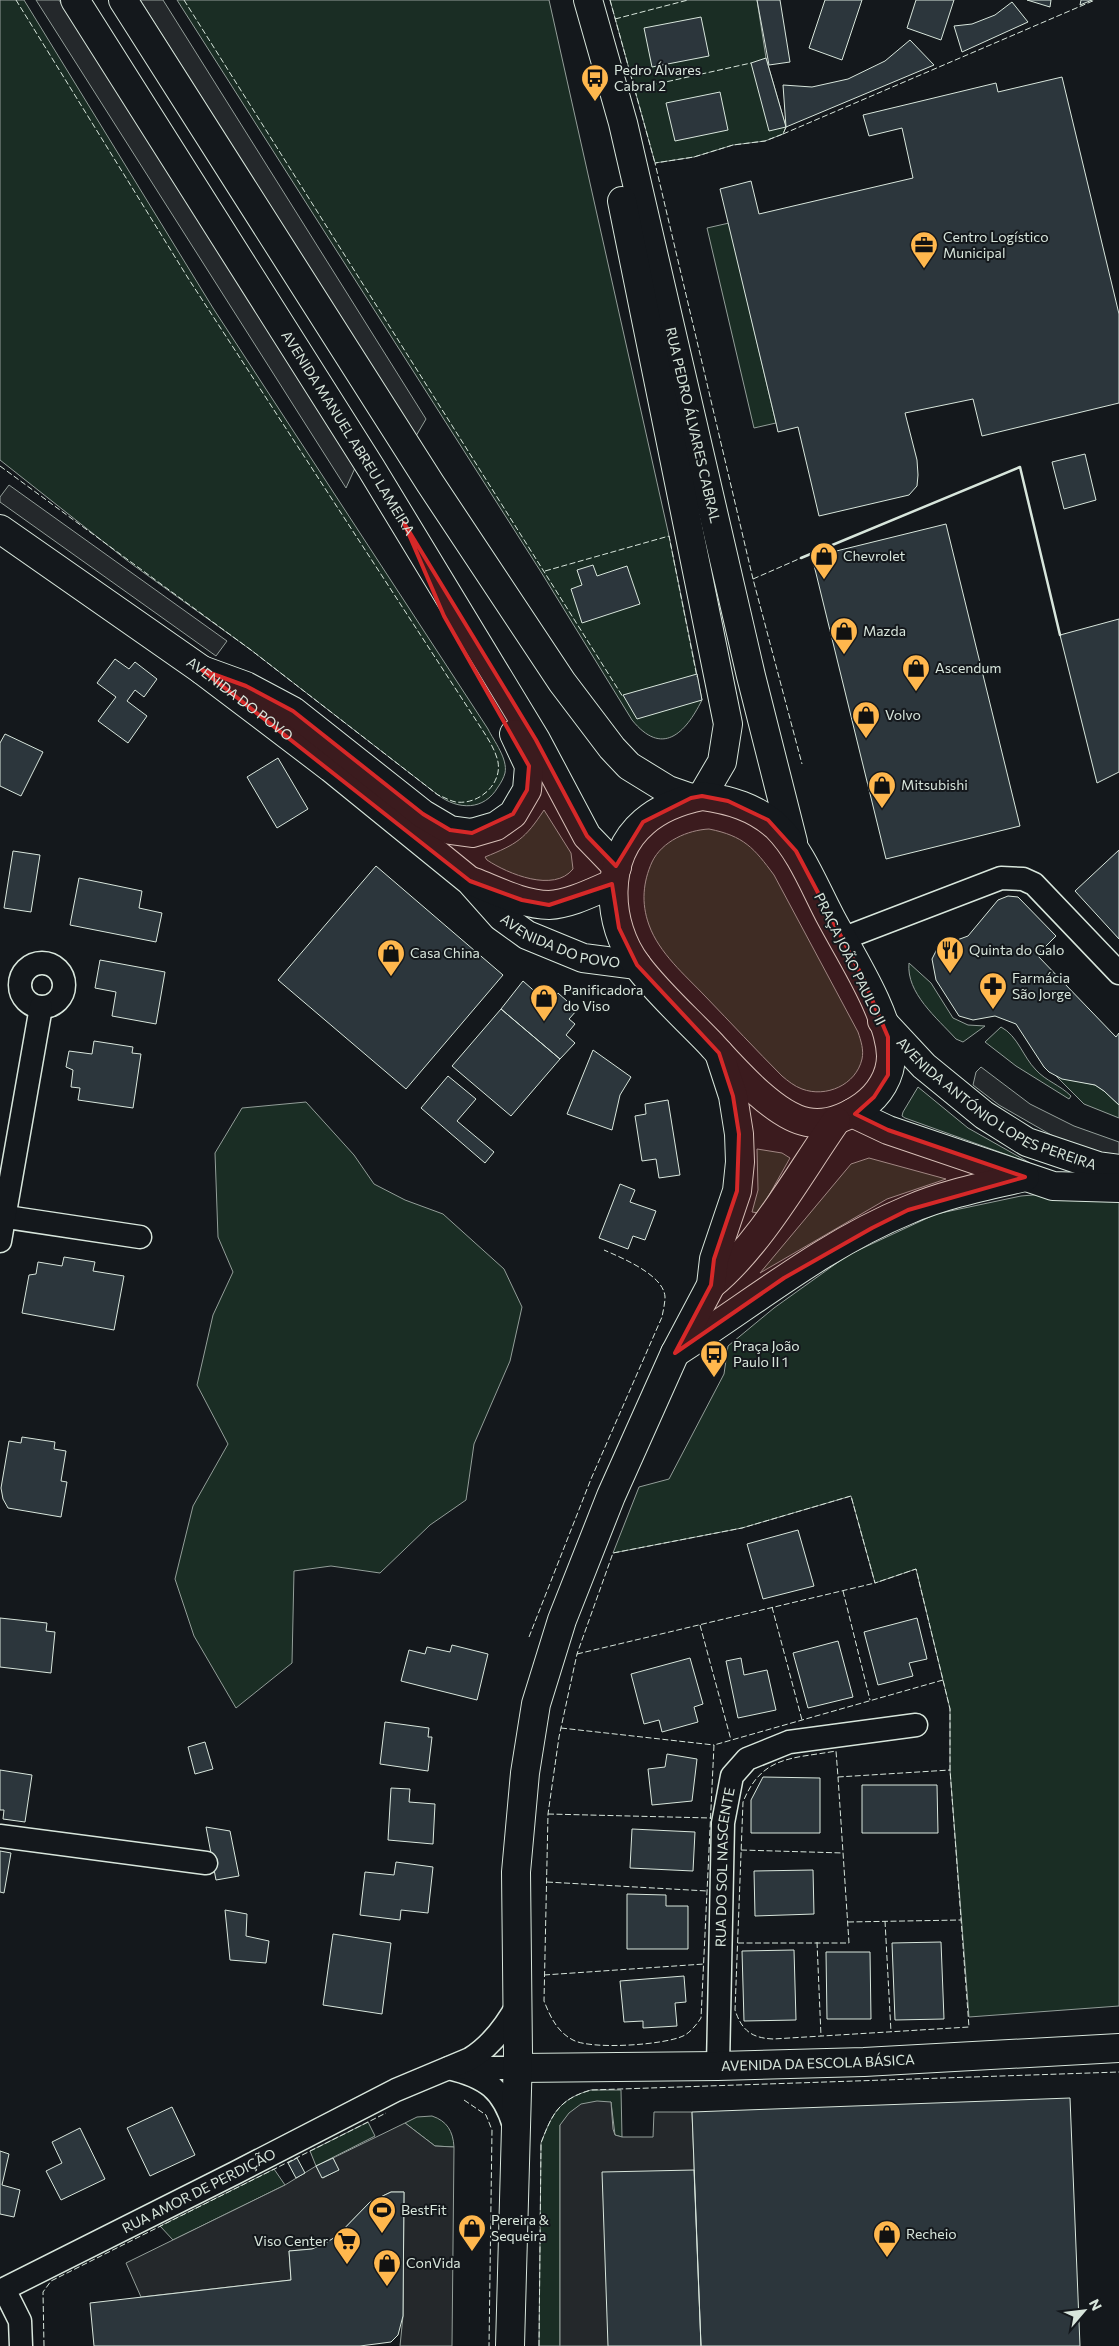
<svg xmlns="http://www.w3.org/2000/svg" width="1119" height="2346" font-family="Commissioner,sans-serif">
<style>
.green{fill:#1a2d24;stroke:#939e99}
.parking{fill:#24282b;stroke:#939e99}
.building{fill:#2c363c;stroke:#d8e6dc}
.lines{fill:none;stroke-linecap:round;stroke-linejoin:round}
.street-casing{stroke:#d8e6dc;stroke-width:25}
.secondary-casing{stroke:#d8e6dc;stroke-width:30}
.primary-casing{stroke:#d8e6dc;stroke-width:30}
.street{stroke:#14181c;stroke-width:22}
.secondary{stroke:#14181c;stroke-width:28}
.primary{stroke:#14181c;stroke-width:28}
.fence{stroke:#d8e6dc;stroke-width:1;stroke-dasharray:6 2.5;stroke-linecap:butt}
.wall{stroke:#d8e6dc;stroke-width:2.5}
.marked{fill:#d62828;fill-opacity:0.2;stroke:#d62828;stroke-width:4;stroke-linejoin:round}
.labels{text-anchor:middle;stroke-width:4;stroke-linejoin:round;paint-order:stroke}
.poi-label{font-size:14px;fill:#d8e6dc;stroke:#14181c;text-anchor:start}
.street-label{font-size:14px;fill:#d8e6dc;stroke:#14181c}
</style>
<rect width="100%" height="100%" fill="#14181c"/>
<path class="green" d="M 0,0 L 24,0 L 213,308 L 488,729 C 494,741 508,759 505,773 C 504,777 501,783 498,787 C 484,811 458,810 438,795 L 251,650 L 129,562 L 0,460 Z
M 177,0 L 549,0 L 669,536 L 702,700 C 685,734 662,757 632,720 L 541,572 Z
M 610,0 L 757,0 L 766,58 L 786,127 L 783,134 L 765,141 L 733,145 L 694,157 L 655,163 Z
M 729,223 L 776,423 L 754,428 L 707,228 Z
M 544,810 L 571,853 L 573,869 C 554,893 508,874 487,860 L 485,857 C 517,844 525,839 544,810 Z
M 709,829 C 744,836 754,848 774,875 L 858,1032 C 861,1041 864,1050 862,1059 C 856,1085 826,1098 802,1089 C 794,1086 788,1081 782,1076 C 756,1050 731,1023 705,996 C 685,975 659,953 649,925 C 641,903 643,882 652,862 C 662,841 688,830 709,829 Z
M 909,963 L 931,983 L 953,1018 L 968,1025 L 985,1026 L 963,1042 L 956,1039 C 937,1018 906,993 909,963 Z
M 1001,1027 C 1018,1036 1023,1057 1036,1070 C 1046,1081 1060,1085 1071,1096 L 1069,1099 L 1016,1066 L 985,1042 Z
M 1056,1076 L 1095,1085 L 1104,1091 L 1119,1105 L 1119,1118 L 1084,1104 Z
M 918,1087 L 968,1128 L 1030,1163 L 905,1118 L 902,1116 L 903,1112 Z
M 306,1102 L 354,1155 L 374,1184 L 405,1200 L 443,1214 L 504,1269 L 522,1307 L 510,1361 L 474,1444 L 466,1500 L 430,1525 L 380,1573 L 331,1566 L 294,1571 L 292,1663 L 236,1708 L 194,1636 L 175,1579 L 193,1506 L 228,1444 L 197,1385 L 213,1315 L 233,1272 L 218,1237 L 215,1153 L 242,1108 Z
M 757,1149 L 782,1153 L 790,1158 L 759,1213 L 752,1212 L 758,1190 Z
M 869,1158 L 946,1179 L 887,1199 L 760,1273 L 851,1164 Z
M 1080,1191 L 1119,1192 L 1119,2006 L 969,2017 L 950,1770 L 950,1709 L 916,1569 L 875,1583 L 851,1496 L 742,1528 L 613,1553 L 639,1487 L 669,1479 L 724,1374 L 728,1346 L 774,1308 L 848,1255 L 936,1214 L 1021,1196 Z
M 591,2090 L 621,2090 L 622,2137 L 615,2135 L 611,2102 L 560,2125 L 560,2346 L 539,2346 L 541,2143 C 552,2114 559,2099 591,2090 Z
M 432,2116 C 447,2121 453,2131 454,2147 L 435,2146 L 405,2123 L 417,2117 Z
M 368,2122 L 375,2136 L 316,2166 L 310,2151 Z
M 274,2169 L 285,2185 L 173,2240 L 160,2226 Z"/>
<path class="parking" d="M 36,0 L 59,0 L 117,92 L 355,468 L 346,488 Z
M 140,0 L 163,0 L 426,419 L 416,436 Z
M 9,485 L 227,641 L 216,656 L 0,502 L 0,497 Z
M 981,1067 L 1030,1104 L 1074,1126 L 1119,1142 L 1119,1161 L 1067,1144 L 999,1105 L 973,1085 L 976,1072 Z
M 597,2101 L 611,2102 L 613,2129 L 615,2135 L 622,2137 L 653,2137 L 654,2112 L 692,2112 L 701,2346 L 560,2346 L 560,2125 L 569,2113 L 581,2104 Z
M 405,2123 L 435,2146 L 454,2147 L 452,2346 L 400,2346 L 403,2316 L 404,2192 L 391,2192 L 370,2202 L 337,2236 L 324,2244 L 312,2249 L 289,2251 L 291,2280 L 141,2297 L 126,2263 L 285,2185 L 316,2166 L 323,2178 L 338,2170 L 333,2158 Z"/>
<path class="building" d="M 757,0 L 780,0 L 790,62 L 769,65 Z
M 825,0 L 862,0 L 842,60 L 809,48 Z
M 916,0 L 954,0 L 941,40 L 907,28 Z
M 1027,0 L 1051,0 L 1050,7 Z
M 1081,0 L 1092,0 L 1080,5 Z
M 1012,2 L 1028,22 L 962,52 L 954,26 L 972,24 L 995,15 Z
M 701,17 L 709,56 L 652,67 L 644,28 Z
M 910,40 L 934,65 L 786,127 L 783,85 L 812,87 L 848,79 L 885,61 Z
M 766,58 L 786,127 L 769,131 L 751,63 Z
M 1062,77 L 1119,314 L 1119,403 L 982,436 L 973,399 L 905,413 L 917,460 L 918,475 L 917,486 L 909,495 L 819,516 L 798,427 L 778,432 L 776,423 L 720,189 L 751,181 L 759,214 L 913,178 L 902,128 L 869,136 L 863,115 L 996,83 L 998,92 Z
M 720,92 L 728,130 L 675,141 L 666,103 Z
M 1085,454 L 1096,500 L 1064,509 L 1052,462 Z
M 946,524 L 1020,826 L 886,859 L 812,557 Z
M 593,565 L 597,576 L 627,566 L 640,604 L 582,623 L 571,589 L 582,585 L 577,570 Z
M 1119,619 L 1119,772 L 1097,783 L 1060,635 Z
M 115,659 L 129,669 L 135,662 L 157,679 L 144,697 L 135,690 L 127,701 L 147,716 L 128,743 L 98,721 L 116,697 L 97,683 Z
M 697,674 L 702,700 L 637,719 L 623,695 Z
M 5,734 L 43,752 L 21,796 L 0,786 L 0,743 Z
M 278,758 L 308,809 L 277,828 L 247,777 Z
M 1119,850 L 1119,939 L 1075,891 Z
M 13,851 L 40,855 L 31,912 L 4,908 Z
M 376,866 L 503,975 L 406,1089 L 278,980 Z
M 79,878 L 142,891 L 139,908 L 162,913 L 156,942 L 70,925 Z
M 1008,896 L 1018,897 L 1056,936 L 1037,955 L 1116,1037 L 1119,1033 L 1119,1105 L 1104,1091 L 1095,1085 L 1062,1079 L 1049,1072 L 1044,1067 L 1016,1024 L 995,1016 L 973,1020 L 959,1016 L 936,980 L 932,959 L 938,947 L 968,936 L 998,900 Z
M 100,960 L 165,972 L 156,1024 L 112,1016 L 116,992 L 95,988 Z
M 523,981 L 549,1004 L 558,993 L 577,1010 L 569,1019 L 575,1024 L 566,1035 L 575,1043 L 560,1059 L 501,1009 Z
M 501,1009 L 560,1059 L 511,1116 L 452,1066 Z
M 94,1041 L 133,1047 L 132,1053 L 141,1054 L 133,1108 L 78,1100 L 80,1088 L 71,1087 L 73,1070 L 66,1067 L 69,1051 L 92,1054 Z
M 593,1050 L 631,1077 L 620,1095 L 612,1130 L 567,1114 Z
M 448,1076 L 476,1099 L 457,1121 L 494,1152 L 485,1163 L 421,1108 Z
M 668,1100 L 680,1175 L 659,1178 L 656,1159 L 642,1161 L 635,1116 L 646,1114 L 645,1104 Z
M 620,1184 L 635,1190 L 630,1202 L 656,1211 L 645,1240 L 633,1236 L 628,1249 L 599,1238 Z
M 64,1257 L 95,1262 L 93,1271 L 124,1276 L 114,1330 L 22,1313 L 29,1275 L 36,1274 L 38,1262 L 62,1266 Z
M 22,1437 L 55,1442 L 54,1449 L 66,1451 L 61,1481 L 67,1482 L 61,1517 L 8,1508 L 3,1499 L 1,1488 L 9,1441 L 21,1443 Z
M 798,1530 L 814,1586 L 763,1599 L 747,1544 Z
M 0,1618 L 47,1623 L 46,1631 L 55,1632 L 51,1673 L 0,1667 Z
M 917,1618 L 927,1659 L 909,1663 L 913,1676 L 878,1685 L 864,1632 Z
M 838,1641 L 853,1697 L 808,1708 L 793,1653 Z
M 452,1645 L 488,1654 L 477,1700 L 401,1681 L 409,1650 L 425,1654 L 427,1647 L 450,1652 Z
M 690,1658 L 703,1704 L 694,1707 L 698,1722 L 662,1732 L 659,1720 L 644,1724 L 631,1674 Z
M 741,1658 L 744,1675 L 767,1670 L 776,1710 L 738,1718 L 726,1661 Z
M 385,1722 L 429,1728 L 428,1737 L 432,1737 L 428,1771 L 380,1764 Z
M 205,1742 L 213,1769 L 195,1774 L 188,1747 Z
M 667,1754 L 697,1759 L 692,1801 L 652,1805 L 648,1769 L 665,1767 Z
M 0,1770 L 32,1775 L 25,1822 L 3,1819 L 4,1810 L 0,1810 Z
M 763,1777 L 820,1778 L 820,1833 L 751,1833 L 751,1800 Z
M 862,1785 L 937,1785 L 938,1833 L 862,1833 Z
M 391,1788 L 410,1789 L 409,1802 L 435,1804 L 433,1844 L 388,1840 Z
M 206,1827 L 230,1831 L 239,1876 L 216,1880 Z
M 632,1829 L 695,1832 L 693,1871 L 630,1868 Z
M 0,1851 L 11,1853 L 4,1893 L 0,1892 Z
M 396,1862 L 433,1867 L 428,1913 L 401,1910 L 400,1920 L 360,1915 L 365,1872 L 394,1875 Z
M 813,1870 L 814,1914 L 755,1916 L 754,1871 Z
M 627,1894 L 666,1895 L 666,1906 L 688,1906 L 688,1949 L 627,1949 Z
M 225,1910 L 247,1914 L 246,1936 L 269,1941 L 266,1963 L 230,1960 Z
M 333,1934 L 391,1943 L 382,2014 L 323,2005 Z
M 941,1942 L 944,2019 L 895,2020 L 892,1943 Z
M 794,1950 L 796,2020 L 744,2021 L 742,1951 Z
M 826,1952 L 870,1952 L 871,2019 L 827,2019 Z
M 684,1976 L 686,2002 L 675,2003 L 677,2026 L 643,2028 L 643,2021 L 624,2022 L 620,1981 Z
M 1070,2098 L 1080,2346 L 701,2346 L 692,2112 Z
M 172,2107 L 195,2155 L 150,2176 L 127,2128 Z
M 80,2128 L 105,2179 L 61,2200 L 46,2171 L 62,2163 L 52,2142 Z
M 0,2151 L 9,2154 L 2,2185 L 20,2190 L 14,2217 L 0,2214 Z
M 297,2158 L 305,2173 L 296,2178 L 288,2163 Z
M 333,2158 L 339,2170 L 322,2178 L 316,2166 Z
M 694,2170 L 701,2346 L 608,2346 L 602,2172 Z
M 391,2192 L 404,2192 L 403,2316 L 398,2335 L 391,2342 L 360,2346 L 94,2346 L 90,2303 L 291,2280 L 289,2251 L 312,2249 L 324,2244 L 337,2236 L 370,2202 Z"/>
<g class="lines">
<g class="street-casing">
<g id="street">
<path d="M 842,939 L 1001,878 L 1023,879 L 1034,884 L 1119,973"/>
<circle cx="42" cy="985" r="22"/>
<path d="M 0,1216 L 140,1237"/>
<path d="M 0,1241 L 41,1007"/>
<path d="M 0,1836 L 206,1863"/>
<path id="s1" d="M 718,2066 L 723,1823 L 732,1776 L 747,1759 L 789,1742 L 916,1725"/>
<path d="M 449,2068 C 486,2077 503,2089 514,2126"/>
<path d="M 465,2068 L 518,2068"/>
<path id="s2" d="M 21,2346 L 20,2321 L 4,2289 L 235,2173 L 396,2090 L 470,2059 C 491,2046 506,2026 518,2004"/>
</g>
</g>
<g class="secondary-casing">
<g id="secondary">
<path id="s3" d="M 0,529 L 202,670 L 331,768 L 470,881 L 502,917 L 527,935 L 583,958 L 637,965"/>
<path d="M 474,882 C 497,891 524,905 549,905 C 570,904 593,892 612,884"/>
<path id="s4" d="M 882,1021 L 924,1066 L 984,1115 L 1027,1142 L 1098,1166 L 1119,1169"/>
<path d="M 852,1113 L 888,1130 L 1053,1186 L 1119,1188"/>
<path d="M 675,1353 C 752,1304 823,1245 908,1210 C 945,1194 986,1186 1025,1177"/>
<path id="s5" d="M 518,2068 L 718,2066 L 864,2062 L 1119,2048"/>
</g>
</g>
<g class="primary-casing">
<g id="primary">
<path id="s6" d="M 75,0 L 371,468 L 536,740 L 587,836 L 617,867"/>
<path d="M 123,0 L 430,483 L 562,682 L 612,748 L 629,766 L 668,790 L 691,798"/>
<path id="s7" d="M 588,0 L 623,123 L 751,676 L 793,842"/>
<path d="M 622,201 L 728,724 L 722,762 L 702,796"/>
<path d="M 202,670 L 246,686 L 293,711 L 423,814 L 450,830 L 472,833 L 496,826 L 513,814 L 527,790 L 529,766 L 514,734"/>
<path d="M 702,796 C 730,800 755,807 777,827 C 801,851 815,888 831,918 C 850,954 890,1015 891,1056 C 891,1076 879,1095 863,1106 C 846,1118 828,1126 807,1122 C 774,1116 732,1067 709,1042 C 685,1017 657,992 637,965 C 606,924 603,857 644,822 C 660,808 682,800 702,796 Z"/>
<path d="M 711,1285 C 760,1245 799,1174 836,1121"/>
<path d="M 510,2346 L 518,2054 L 516,1872 L 525,1773 L 536,1704 L 562,1620 L 611,1496 L 675,1353 L 711,1285 L 714,1259 L 737,1191 L 740,1162 L 739,1134 L 733,1096 L 719,1053"/>
</g>
</g>
<use href="#street" class="street"/>
<use href="#secondary" class="secondary"/>
<use href="#primary" class="primary"/>
<path class="fence" d="M 184,0 L 623,697
M 610,0 L 655,163
M 615,19 L 688,0
M 634,89 L 751,63
M 786,127 L 783,134 L 765,141 L 733,145 L 694,157 L 655,163 L 753,579 L 802,764
M 783,134 L 1095,0
M 0,466 L 251,650 L 438,795 C 444,797 450,801 456,802 C 478,805 502,785 498,762 C 496,752 490,742 485,734 L 188,278 L 16,0
M 545,571 L 669,536 L 697,677
M 753,579 L 801,558
M 843,1591 L 870,1700
M 772,1607 L 802,1720
M 700,1625 L 731,1740
M 529,1637 L 591,1479 L 662,1317 C 663,1311 665,1304 665,1297 C 664,1275 622,1258 604,1250
M 577,1654 L 875,1583
M 943,1680 L 714,1745 L 701,2018 C 697,2024 690,2033 683,2036 C 664,2045 591,2050 573,2040 C 557,2032 550,2016 544,2001 L 548,1814 L 559,1737 L 577,1654 L 613,1553 L 742,1528 L 851,1496 L 875,1583 L 916,1569 L 950,1709 L 950,1770 L 969,2027 L 773,2039 C 752,2038 742,2031 735,2010 L 743,1802 C 762,1755 792,1759 836,1751 L 838,1777 L 950,1770
M 561,1728 L 714,1745
M 548,1814 L 711,1818
M 741,1850 L 843,1853
M 547,1882 L 707,1891
M 885,1921 L 891,2032
M 848,1922 L 961,1920
M 817,1942 L 821,2036
M 738,1943 L 849,1943 L 838,1777
M 544,1975 L 704,1964
M 464,2100 L 486,2115 L 492,2130 L 489,2346
M 44,2346 L 43,2292 L 51,2281 L 386,2113
M 539,2346 L 541,2143 C 552,2114 559,2099 591,2090 L 1119,2072"/>
<path class="wall" d="M 801,558 L 1020,467 L 1060,635"/>
</g>
<path class="marked" d="M 404,523 L 536,740 L 587,836 L 616,866 L 643,822 L 691,798 L 702,796 L 728,801 L 768,820 L 796,851 L 862,976 L 888,1037 L 888,1075 L 874,1097 L 855,1114 L 888,1130 L 1025,1177 L 908,1210 L 872,1228 L 784,1278 L 675,1353 L 711,1285 L 714,1259 L 737,1191 L 739,1134 L 733,1096 L 719,1053 L 637,965 L 619,928 L 612,884 L 549,905 L 522,900 L 470,881 L 202,670 L 246,686 L 293,711 L 423,814 L 450,830 L 472,833 L 513,814 L 527,790 L 529,766 L 444,616 Z"/>
<defs>
<g id="bus-pin" transform="scale(1.4375)"><path d="M0 17L-7.5 6A9.5 9.5 0 1 1 7.5 6Z" fill="#ffb74d" stroke="#14181c"/><path d="M-5-6H5V4H4V6H2V4H-2V6H-4V4H-5ZM-3.5-4V0h7V-4ZM-3.5 1.2v1.5H-2V1.2ZM2 1.2v1.5H3.5V1.2Z" fill="#111"/></g>
<g id="office-pin" transform="scale(1.4375)"><path d="M0 17L-7.5 6A9.5 9.5 0 1 1 7.5 6Z" fill="#ffb74d" stroke="#14181c"/><path d="M-6-3h4V-5.5h4V-3h4V5H-6ZM-1-4.5V-3h2v-1.5ZM-6 0V1H6V0Z" fill="#111"/></g>
<g id="shop-pin" transform="scale(1.4375)"><path d="M0 17L-7.5 6A9.5 9.5 0 1 1 7.5 6Z" fill="#ffb74d" stroke="#14181c"/><path d="M-5-2.5h2.3a2.7 3.5 0 0 1 5.4 0H5L5.5 6h-11ZM-1.5-2.5h3a1.5 2.3 0 0 0-3 0Z" fill="#111"/></g>
<g id="restaurant-pin" transform="scale(1.4375)"><path d="M0 17L-7.5 6A9.5 9.5 0 1 1 7.5 6Z" fill="#ffb74d" stroke="#14181c"/><path d="M-5-6h1v4h1v-4h1v4h1v-4h1v5L-1.5 .5V6h-2V.5L-5-1ZM5-6V6H3V1.5H1.5Q1.5-4 5-6Z" fill="#111"/></g>
<g id="pharmacy-pin" transform="scale(1.4375)"><path d="M0 17L-7.5 6A9.5 9.5 0 1 1 7.5 6Z" fill="#ffb74d" stroke="#14181c"/><path d="M-2-6h4v4h4v4h-4v4h-4v-4h-4v-4h4Z" fill="#111"/></g>
<g id="stadium-pin" transform="scale(1.4375)"><path d="M0 17L-7.5 6A9.5 9.5 0 1 1 7.5 6Z" fill="#ffb74d" stroke="#14181c"/><path d="M0-5a6.5 5 0 1 0 0 10a6.5 5 0 1 0 0-10ZM-3.5-1.8h7v3.6h-7Z" fill="#111"/></g>
<g id="supermarket-pin" transform="scale(1.4375)"><path d="M0 17L-7.5 6A9.5 9.5 0 1 1 7.5 6Z" fill="#ffb74d" stroke="#14181c"/><path d="M-6-5.5h2.5l.6 2H6L4.5 2H-2.5L-4.4-4H-6ZM-1.5 3.2a1.3 1.3 0 1 0 .1 0ZM3 3.2a1.3 1.3 0 1 0 .1 0Z" fill="#111"/></g>
</defs>
<g fill-rule="evenodd">
<use href="#bus-pin" x="595" y="78"/>
<use href="#office-pin" x="924" y="245"/>
<use href="#shop-pin" x="824" y="556"/>
<use href="#shop-pin" x="844" y="631"/>
<use href="#shop-pin" x="916" y="668"/>
<use href="#shop-pin" x="866" y="715"/>
<use href="#shop-pin" x="882" y="785"/>
<use href="#restaurant-pin" x="950" y="950"/>
<use href="#shop-pin" x="391" y="953"/>
<use href="#pharmacy-pin" x="993" y="986"/>
<use href="#shop-pin" x="544" y="998"/>
<use href="#bus-pin" x="714" y="1354"/>
<use href="#stadium-pin" x="382" y="2210"/>
<use href="#shop-pin" x="472" y="2228"/>
<use href="#shop-pin" x="887" y="2234"/>
<use href="#supermarket-pin" x="347" y="2241"/>
<use href="#shop-pin" x="387" y="2263"/>
</g>
<g class="labels">
<g class="poi-label">
<text x="614" y="75">Pedro Álvares<tspan x="614" dy="16">Cabral 2</tspan></text>
<text x="943" y="242">Centro Logístico<tspan x="943" dy="16">Municipal</tspan></text>
<text x="843" y="561">Chevrolet</text>
<text x="863" y="636">Mazda</text>
<text x="935" y="673">Ascendum</text>
<text x="885" y="720">Volvo</text>
<text x="901" y="790">Mitsubishi</text>
<text x="969" y="955">Quinta do Galo</text>
<text x="410" y="958">Casa China</text>
<text x="1012" y="983">Farmácia<tspan x="1012" dy="16">São Jorge</tspan></text>
<text x="563" y="995">Panificadora<tspan x="563" dy="16">do Viso</tspan></text>
<text x="733" y="1351">Praça João<tspan x="733" dy="16">Paulo II 1</tspan></text>
<text x="401" y="2215">BestFit</text>
<text x="491" y="2225">Pereira &amp;<tspan x="491" dy="16">Sequeira</tspan></text>
<text x="906" y="2239">Recheio</text>
<text x="328" y="2246" text-anchor="end">Viso Center</text>
<text x="406" y="2268">ConVida</text>
</g>
<g class="street-label">
<text dy="5" stroke="none"><textPath href="#s7" startOffset="438">RUA PEDRO ÁLVARES CABRAL</textPath></text>
<text dy="5" stroke="none"><textPath href="#s6" startOffset="512">AVENIDA MANUEL ABREU LAMEIRA</textPath></text>
<text dy="5" stroke="none"><textPath href="#s3" startOffset="294">AVENIDA DO POVO</textPath></text>
<text dy="5" stroke="none"><textPath href="#s3" startOffset="700">AVENIDA DO POVO</textPath></text>
<text transform="translate(850 959) rotate(64)" y="5">PRAÇA JOÃO PAULO II</text>
<text dy="5" stroke="none"><textPath href="#s4" startOffset="144">AVENIDA ANTÓNIO LOPES PEREIRA</textPath></text>
<text dy="5" stroke="none"><textPath href="#s1" startOffset="199">RUA DO SOL NASCENTE</textPath></text>
<text dy="5" stroke="none"><textPath href="#s5" startOffset="300">AVENIDA DA ESCOLA BÁSICA</textPath></text>
<text dy="5" stroke="none"><textPath href="#s2" startOffset="279">RUA AMOR DE PERDIÇÃO</textPath></text>
</g>
</g>
<g transform="translate(1084 2311) rotate(62)" stroke="#14181c" stroke-width="4" paint-order="stroke">
<path d="M0-4L9 19L0 12L-9 19Z" fill="#d8e6dc"/>
<text y="-8" font-size="14" font-weight="bold" text-anchor="middle" fill="#d8e6dc">N</text>
</g>
</svg>
